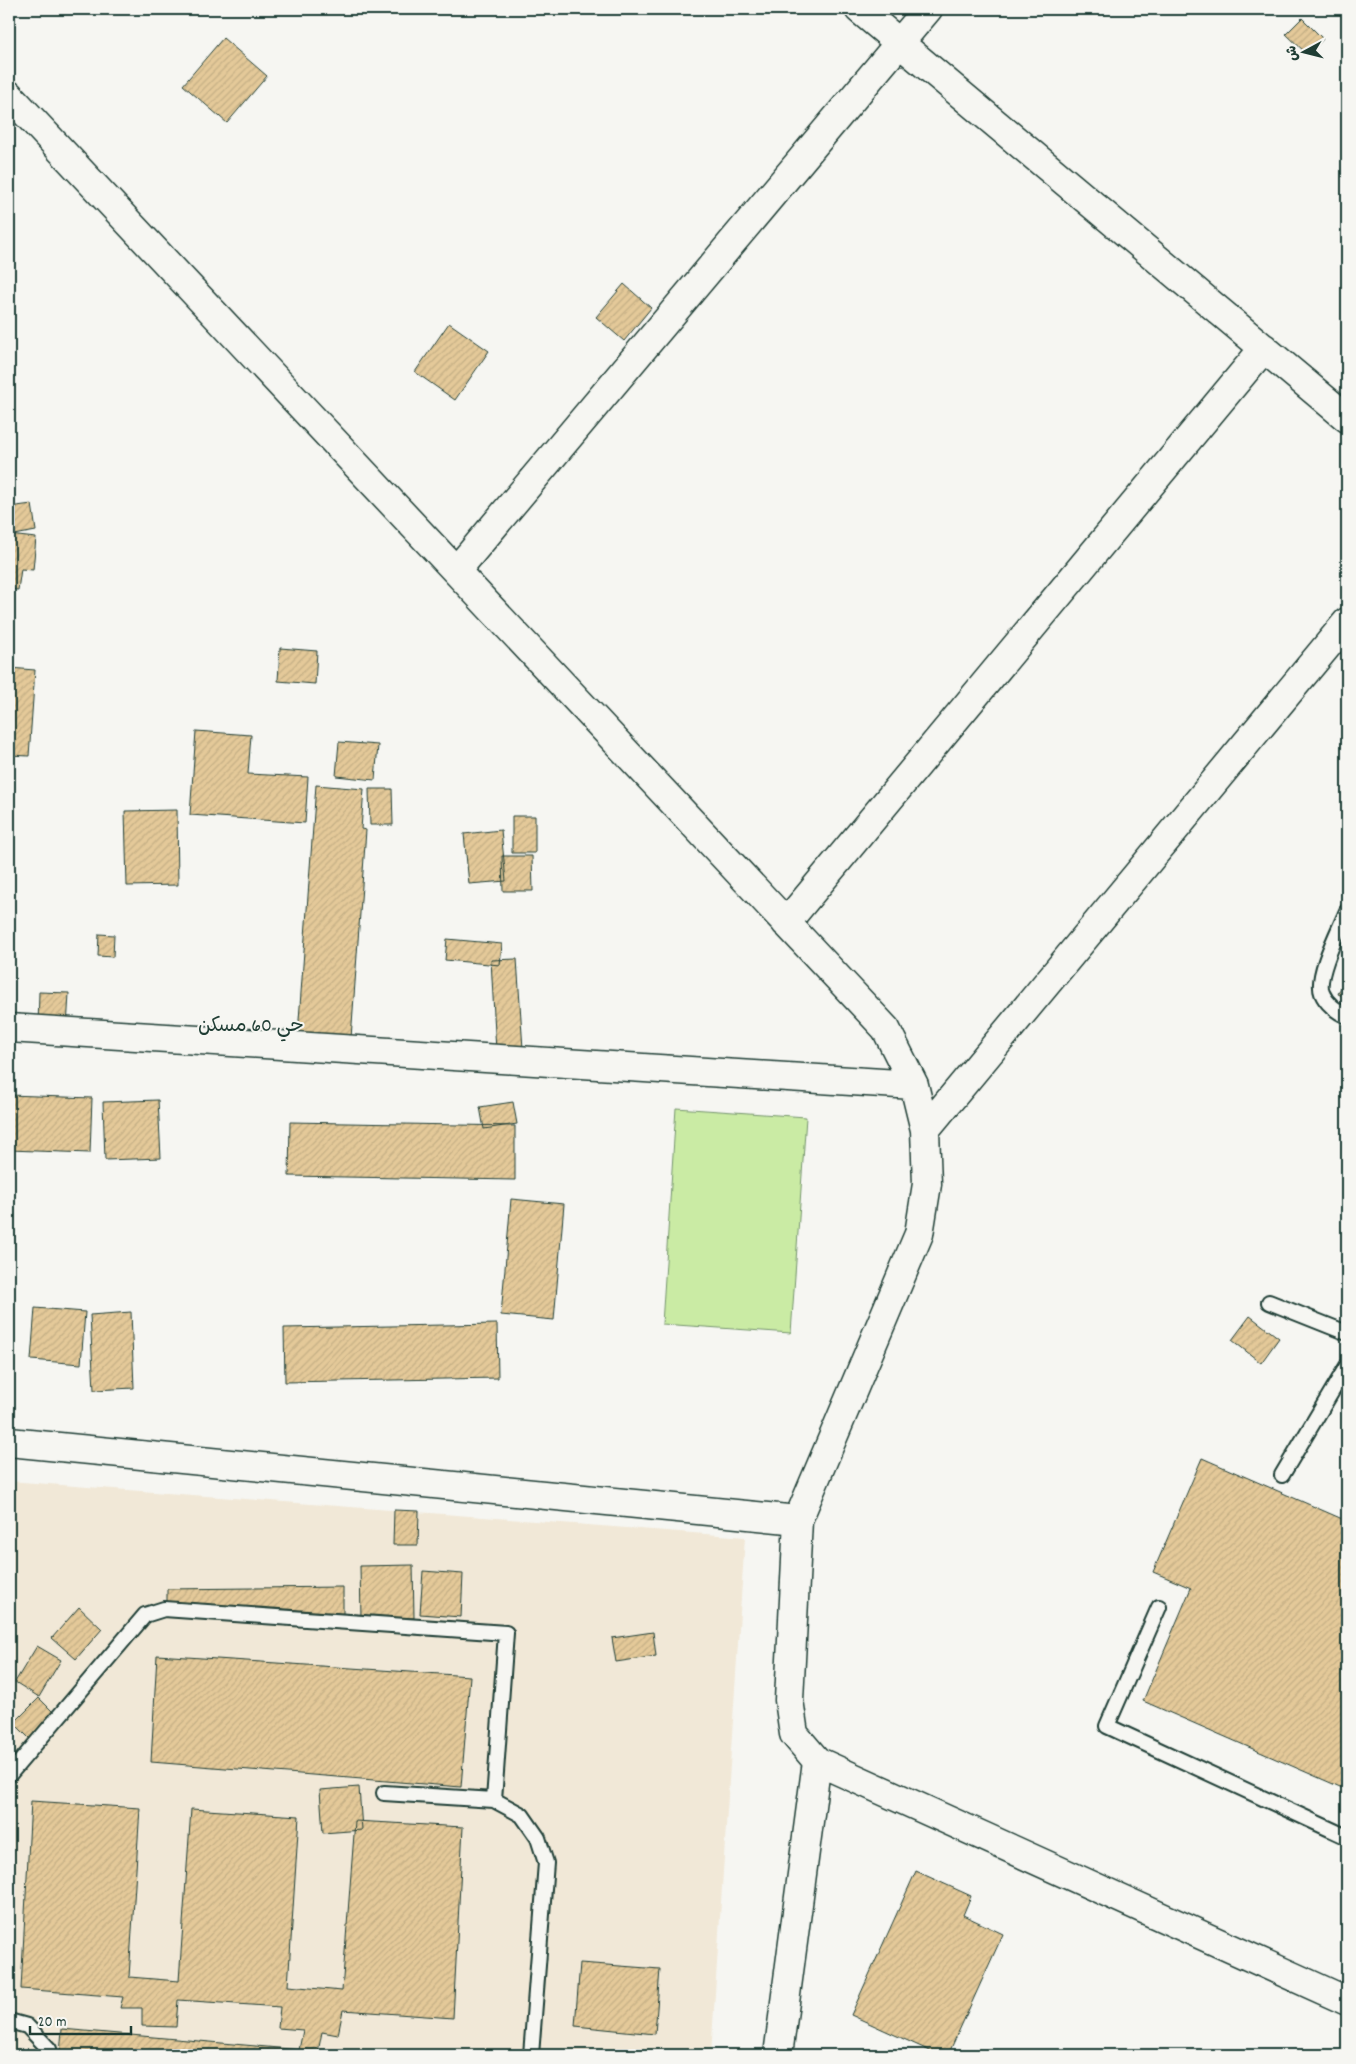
<svg xmlns="http://www.w3.org/2000/svg" width="1356" height="2064" font-family="Dekko,'Playpen Sans Arabic',sans-serif">
<style>
.built{fill:#f1e8d7}
.pitch{fill:#caeba4;stroke:#74946c}
.building{fill:url(#building-hatch);stroke:#1f3d34}
.lines{fill:none;stroke-linecap:round;stroke-linejoin:round}
.service-casing{stroke:#1f3d34;stroke-width:18}
.minor-casing{stroke:#1f3d34;stroke-width:31}
.service{stroke:#f6f6f2;stroke-width:14}
.minor{stroke:#f6f6f2;stroke-width:28}
.labels{text-anchor:middle;stroke-width:4;stroke-linejoin:round;paint-order:stroke}
.neighbourhood-label{font-size:20px;fill:#1f3d34;stroke:#f6f6f2}
</style>
<defs>
<pattern id="building-hatch" width="6" height="6" patternUnits="userSpaceOnUse" patternTransform="scale(1.25)"><rect width="6" height="6" fill="#e4c999"/><path d="M-1 1l2-2M0 6l6-6M5 7l2-2" fill="none" stroke="#c3ae84"/></pattern>
</defs>
<rect width="100%" height="100%" fill="#f6f6f2"/>
<filter id="ink" filterUnits="userSpaceOnUse"><feTurbulence type="fractalNoise" baseFrequency=".02" numOctaves="2"/><feDisplacementMap in="SourceGraphic" scale="10" xChannelSelector="R" yChannelSelector="G"/><feConvolveMatrix kernelMatrix="1 2 1 2 8 2 1 2 1" color-interpolation-filters="sRGB"/></filter>
<g filter="url(#ink)">
<path class="built" d="M 9,1481 L 745,1537 L 711,2055 L 9,2055 Z"/>
<path class="pitch" d="M 676,1108 L 806,1117 L 791,1333 L 662,1324 Z"/>
<path class="building" d="M 1302,18 L 1323,39 L 1308,55 L 1286,34 Z
M 223,38 L 267,76 L 227,123 L 183,85 Z
M 624,284 L 651,308 L 624,341 L 596,317 Z
M 449,323 L 489,351 L 455,400 L 415,372 Z
M 32,504 L 36,531 L 9,536 L 9,507 Z
M 9,535 L 36,538 L 33,570 L 21,569 L 18,590 L 9,589 Z
M 280,648 L 317,651 L 315,684 L 278,681 Z
M 9,668 L 35,670 L 29,756 L 9,755 Z
M 196,731 L 251,735 L 248,774 L 308,777 L 305,823 L 190,815 Z
M 339,742 L 378,745 L 375,780 L 336,776 Z
M 316,785 L 364,789 L 361,829 L 366,830 L 350,1052 L 297,1048 Z
M 369,789 L 392,789 L 393,825 L 370,825 Z
M 177,810 L 178,885 L 127,886 L 125,811 Z
M 512,816 L 535,816 L 535,853 L 512,853 Z
M 501,830 L 506,881 L 469,884 L 464,834 Z
M 502,856 L 532,856 L 533,891 L 503,891 Z
M 99,934 L 114,935 L 113,957 L 98,956 Z
M 447,939 L 502,944 L 500,965 L 445,960 Z
M 517,959 L 523,1049 L 496,1051 L 491,960 Z
M 1347,974 L 1347,998 L 1338,994 Z
M 39,992 L 69,993 L 67,1028 L 38,1027 Z
M 9,1095 L 92,1098 L 90,1153 L 9,1150 Z
M 158,1100 L 161,1158 L 105,1160 L 103,1102 Z
M 513,1102 L 517,1124 L 484,1129 L 480,1107 Z
M 290,1122 L 515,1126 L 515,1180 L 289,1176 Z
M 511,1199 L 564,1204 L 554,1320 L 501,1315 Z
M 35,1308 L 85,1312 L 81,1364 L 31,1360 Z
M 131,1312 L 134,1388 L 94,1390 L 90,1315 Z
M 1250,1316 L 1279,1338 L 1261,1363 L 1232,1340 Z
M 497,1324 L 498,1378 L 285,1382 L 284,1328 Z
M 1202,1458 L 1347,1521 L 1347,1790 L 1143,1701 L 1191,1588 L 1153,1572 Z
M 394,1510 L 419,1511 L 418,1545 L 393,1545 Z
M 413,1565 L 414,1618 L 361,1618 L 360,1566 Z
M 423,1571 L 463,1574 L 461,1617 L 420,1614 Z
M 343,1587 L 343,1615 L 167,1617 L 167,1589 Z
M 79,1607 L 102,1629 L 76,1659 L 52,1638 Z
M 653,1632 L 656,1656 L 616,1662 L 612,1638 Z
M 37,1646 L 61,1660 L 39,1697 L 15,1682 Z
M 157,1655 L 470,1676 L 461,1787 L 151,1762 Z
M 39,1698 L 55,1714 L 30,1739 L 14,1723 Z
M 359,1787 L 362,1830 L 323,1833 L 320,1790 Z
M 31,1801 L 140,1808 L 129,1977 L 179,1981 L 191,1809 L 299,1816 L 288,1986 L 342,1991 L 355,1821 L 463,1827 L 453,2018 L 343,2010 L 338,2035 L 322,2032 L 318,2052 L 299,2050 L 303,2030 L 278,2028 L 280,2007 L 178,2000 L 176,2027 L 142,2026 L 142,2008 L 120,2008 L 123,1997 L 21,1989 Z
M 916,1871 L 971,1896 L 963,1915 L 1003,1934 L 948,2055 L 939,2055 L 851,2015 Z
M 580,1963 L 660,1969 L 655,2034 L 575,2026 Z
M 62,2029 L 358,2055 L 60,2055 Z"/>
<g class="lines">
<g class="service-casing">
<path id="service" d="M 1347,911 C 1340,928 1315,976 1322,993 C 1326,1003 1337,1012 1347,1016
M 1269,1302 L 1347,1333
M 1282,1475 L 1347,1366
M 1159,1607 L 1107,1726 L 1347,1837
M 9,1775 L 145,1615 L 164,1609 L 506,1633 L 494,1800 L 384,1793
M 494,1800 L 522,1815 L 538,1838 L 546,1863 L 531,2055
M 9,2021 L 27,2026 L 49,2049 L 50,2055"/>
</g>
<g class="minor-casing">
<path id="minor" d="M 859,9 L 1347,418
M 9,95 L 886,1029 L 914,1085 L 925,1130 L 927,1184 L 919,1234 L 798,1520 L 789,1700 L 794,1734 L 817,1761 L 1347,2001
M 456,571 L 928,9
M 786,923 L 1264,348
M 9,1028 L 914,1085
M 925,1130 L 1347,622
M 9,1442 L 798,1520
M 778,2055 L 817,1761"/>
</g>
<use href="#service" class="service"/>
<use href="#minor" class="minor"/>
</g>
</g>
<g class="labels">
<g class="neighbourhood-label">
<text x="251" y="1031">حي 60 مسكن</text>
</g>
</g>
<rect width="1356" height="2064" fill="none" stroke="#f6f6f2" stroke-width="30"/>
<rect x="15" y="15" width="1326" height="2034" fill="none" stroke="#1f3d34" stroke-width="2" filter="url(#ink)"/>
<g transform="translate(1304 52) rotate(263)" stroke="#f6f6f2" stroke-width="4" paint-order="stroke">
<path d="M0-4L9 19L0 12L-9 19Z" fill="#1f3d34"/>
<text y="-8" font-size="14" font-weight="bold" text-anchor="middle" fill="#1f3d34">ش</text>
</g>
<path d="M30 2026v8h101v-8" fill="none" stroke="#1f3d34" stroke-width="2.5"/>
<text x="38" y="2026" font-size="15" fill="#1f3d34" stroke="#f6f6f2" stroke-width="4" paint-order="stroke">20 m</text>
</svg>
